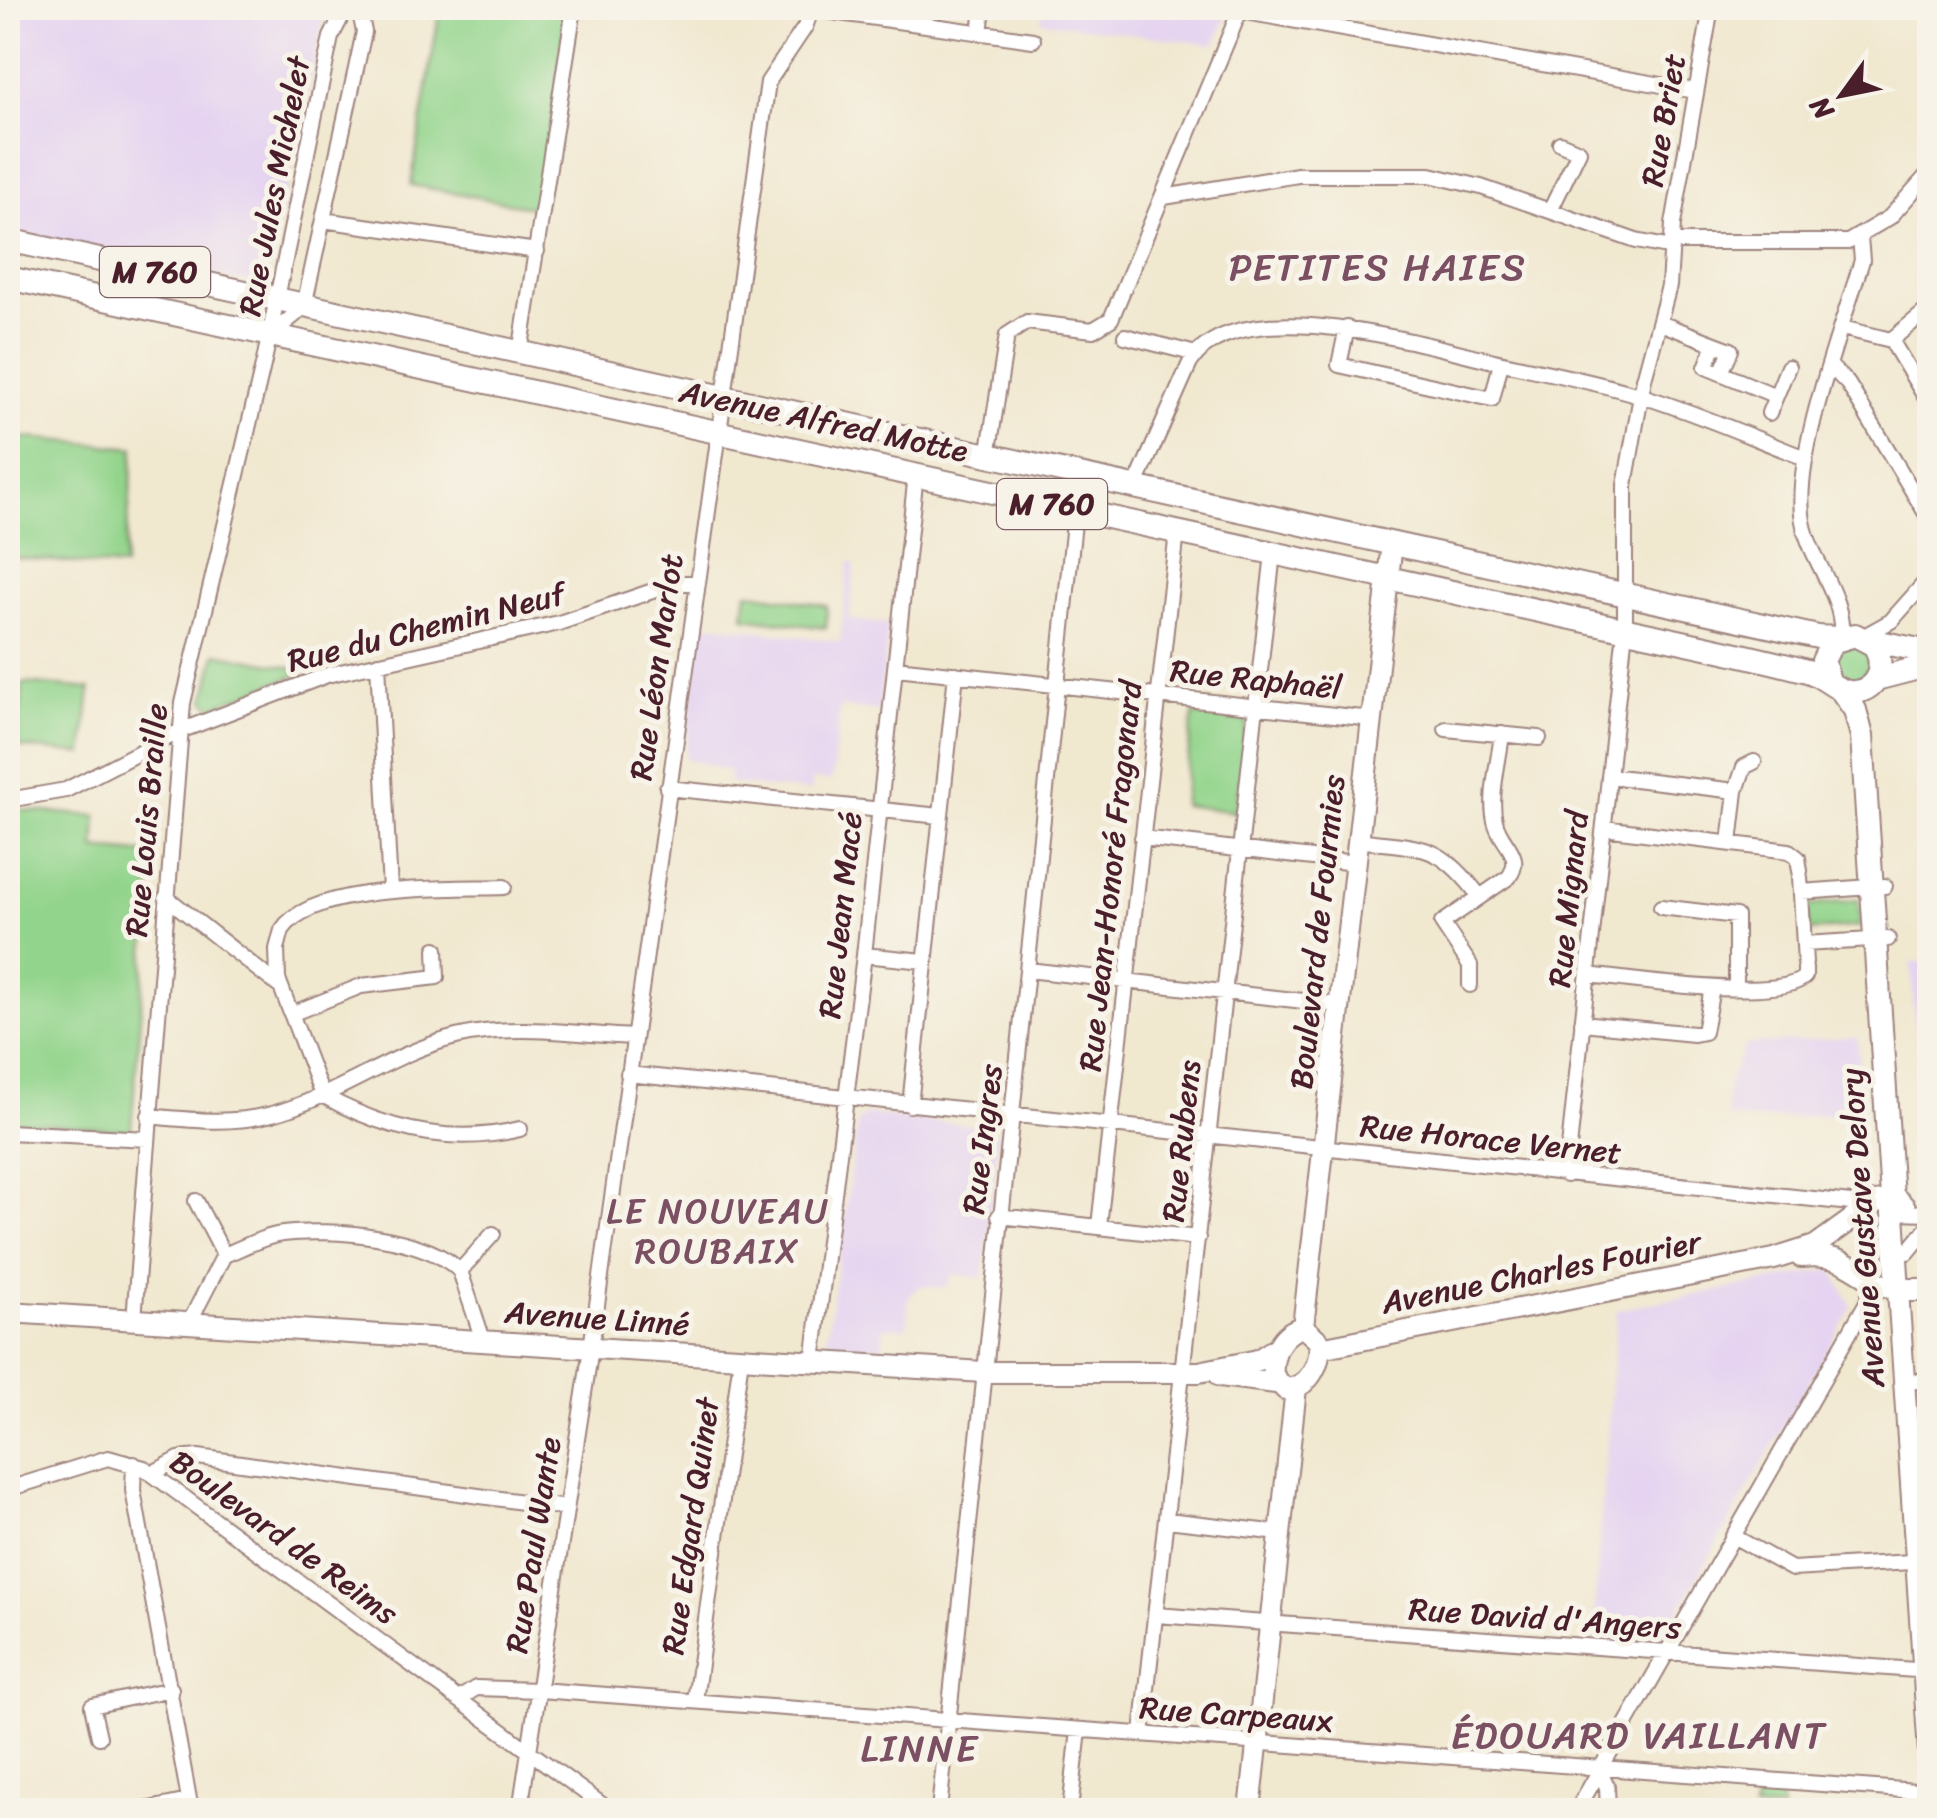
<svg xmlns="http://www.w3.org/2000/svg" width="1937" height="1818" font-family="Sriracha,sans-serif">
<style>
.built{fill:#e5d3f1}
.green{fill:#92d48b;stroke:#6e7a5b;stroke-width:2.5}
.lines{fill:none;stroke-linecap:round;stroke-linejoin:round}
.street-casing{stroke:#9e847e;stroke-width:18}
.secondary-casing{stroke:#9e847e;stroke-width:24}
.primary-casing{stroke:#9e847e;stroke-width:26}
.street{stroke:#fff;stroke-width:14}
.secondary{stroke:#fff;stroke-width:20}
.primary{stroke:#fff;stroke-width:22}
.labels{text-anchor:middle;stroke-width:10;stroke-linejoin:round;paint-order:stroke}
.shield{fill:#f7f3e8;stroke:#7e5f64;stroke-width:2.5}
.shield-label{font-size:30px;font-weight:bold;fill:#4a1f2b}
.street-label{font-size:32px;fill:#4a1f2b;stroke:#f7f3e8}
.neighbourhood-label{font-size:35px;letter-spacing:2.5px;fill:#7b5063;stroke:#f7f3e8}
.quarter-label{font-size:38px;letter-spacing:2.5px;fill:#7b5063;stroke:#f7f3e8}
</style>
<rect width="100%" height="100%" fill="#f7f3e8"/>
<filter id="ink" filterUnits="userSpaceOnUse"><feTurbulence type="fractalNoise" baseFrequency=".01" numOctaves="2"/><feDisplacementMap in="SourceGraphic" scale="20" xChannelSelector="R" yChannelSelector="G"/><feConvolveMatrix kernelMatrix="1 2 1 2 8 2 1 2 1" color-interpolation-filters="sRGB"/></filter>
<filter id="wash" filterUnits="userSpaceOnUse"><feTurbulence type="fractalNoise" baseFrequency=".0048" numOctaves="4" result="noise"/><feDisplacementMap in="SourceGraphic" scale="40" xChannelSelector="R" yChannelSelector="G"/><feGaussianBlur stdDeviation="2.25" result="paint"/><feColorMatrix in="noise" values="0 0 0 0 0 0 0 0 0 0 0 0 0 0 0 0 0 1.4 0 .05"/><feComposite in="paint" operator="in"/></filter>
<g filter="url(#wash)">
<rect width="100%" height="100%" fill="#f1e8d0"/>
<path class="built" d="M 8,8 L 326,8 L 266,280 L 258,285 L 8,230 Z
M 1043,8 L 1231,8 L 1214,45 L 1041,21 Z
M 849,562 L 855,563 L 849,620 L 888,624 L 879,711 L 840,707 L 832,781 L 813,779 L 811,792 L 729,783 L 730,771 L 685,759 L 702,623 L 840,642 Z
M 1911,962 L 1929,962 L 1929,1027 L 1915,1027 Z
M 1857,1037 L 1864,1112 L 1751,1120 L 1727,1117 L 1728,1083 L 1746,1045 Z
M 867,1114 L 993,1128 L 998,1136 L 983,1278 L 953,1275 L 946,1288 L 918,1286 L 908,1298 L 907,1328 L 884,1327 L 882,1347 L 833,1344 L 827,1337 L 858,1121 Z
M 1832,1269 L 1852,1307 L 1660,1643 L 1592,1640 L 1617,1310 Z"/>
<path class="green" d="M 440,8 L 567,8 L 541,209 L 411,185 Z
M 8,436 L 134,448 L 124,567 L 8,557 Z
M 747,592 L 827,606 L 826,628 L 744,617 Z
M1835 662a17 17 0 1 1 34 0a17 17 0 1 1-34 0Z
M 216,653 L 297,669 L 302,673 L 212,707 L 205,700 Z
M 23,683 L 90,689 L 83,754 L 17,747 Z
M 1193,714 L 1247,721 L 1236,812 L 1183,805 Z
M 8,809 L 97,816 L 95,849 L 153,854 L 131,1131 L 8,1121 Z
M 1858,900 L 1861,926 L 1809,931 L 1806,906 Z
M 1757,1796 L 1780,1796 L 1782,1810 L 1754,1810 Z"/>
</g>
<g filter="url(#ink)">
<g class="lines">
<g class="street-casing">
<path id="street" d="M 811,9 L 1033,40
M 1240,11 L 1696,91
M 980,33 L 983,8
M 1164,197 L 1298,175 L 1430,175 L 1481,187 L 1636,241 L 1672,248
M 1550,211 L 1579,151 L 1560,143
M 323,220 L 537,251
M 1672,242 L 1848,242 L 1890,217 L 1930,172
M 1660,323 L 1731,350 L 1721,373
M 1347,328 L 1339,365 L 1492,399 L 1501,363
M 1842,328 L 1891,340 L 1930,308
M 270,335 L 297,313 L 306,297 L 364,32 L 359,8
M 1125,336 L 1196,354
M 1891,340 L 1930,405
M 1715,344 L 1706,367 L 1776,396
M 520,353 L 574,8
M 1831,367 L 1848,384 L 1930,520
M 1769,413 L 1788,367
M 988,456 L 1007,335 L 1027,322 L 1093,330 L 1111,319 L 1241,8
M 1135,487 L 1190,363 C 1236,288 1425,345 1494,361 C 1543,372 1594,381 1642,396 C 1697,413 1751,437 1805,458
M 1864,636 L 1891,621 L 1930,577
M 1841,637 C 1845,593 1806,557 1802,514 C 1795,450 1843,325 1862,260 L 1860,238
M 378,663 L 390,890
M 896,668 L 1372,719
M 1446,729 L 1539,738
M 1609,776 L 1736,791 L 1744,767 L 1754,762
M 667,788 L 940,816
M 8,800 L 66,790 L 180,731 L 327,675 L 559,623 L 676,583 L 696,583
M 1604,828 L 1789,851 L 1798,858 L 1800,871
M 1142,838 L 1355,863
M 1358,840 C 1423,849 1438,841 1480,897
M 1730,843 L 1736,791
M 1800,877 L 1805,963
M 504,887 C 452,889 312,883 282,930 L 277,949 L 278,979 L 322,1095 C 383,1129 451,1146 520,1129
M 1801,892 L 1885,886
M 166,897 L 279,986
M 1661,907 L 1736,916 L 1736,988
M 1804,944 L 1888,939
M 864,955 L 924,961
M 1028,970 L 1339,1005
M 1588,975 C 1626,979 1782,1003 1805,976 L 1805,968
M 1470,985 L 1470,965 L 1442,923 L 1509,877 C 1525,854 1500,844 1495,821 C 1489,796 1499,761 1502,734
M 291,1014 L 361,986 L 437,977 L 436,949
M 1582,1023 L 1694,1034 L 1704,1032 L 1712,988
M 628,1074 L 1870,1205
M 910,1105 L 956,674
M 149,1116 C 190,1120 231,1125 272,1114 C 336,1097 391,1053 456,1037 C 513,1023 575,1034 633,1037
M 8,1132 L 148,1139
M 1566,1175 L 1625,630 L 1625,485 L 1644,379 L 1669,286 L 1673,224 L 1711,8
M 196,1201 L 224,1255
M 1895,1212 L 1930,1213
M 999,1216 L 1198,1238
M 1099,1226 L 1177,532
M 1908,1252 L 1930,1225
M 460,1271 L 493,1234
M 134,1319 L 183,703 L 264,361 L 331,37 L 346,8
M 189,1323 L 224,1255 C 242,1248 264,1236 283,1234 C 331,1228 426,1236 460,1271 L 483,1340
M 813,1361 L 864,955 L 916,474
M 1904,1382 L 1930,1380
M 134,1464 L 133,1490 L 191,1810
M 153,1473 L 179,1459 L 198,1457 L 566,1508
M 8,1489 L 108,1458 L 144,1468 L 609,1810
M 1167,1520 L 1280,1533
M 1733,1536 L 1792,1569 L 1929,1561
M 1156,1615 L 1929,1671
M 459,1699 L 476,1688 L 539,1690 L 1930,1792
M 695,1701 L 741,1358
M 1142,1734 L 1273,553
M 99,1737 L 92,1706 L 171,1689
M 1599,1770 L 1607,1787 L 1608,1810
M 144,1810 L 189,1801
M 520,1810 L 591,1348 L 768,82 L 805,27 L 812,8
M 939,1810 L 1079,475
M 1070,1810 L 1079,1730
M 1577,1810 L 1867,1302 L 1872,1282"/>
</g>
<g class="secondary-casing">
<path id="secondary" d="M 1801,1257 C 1850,1251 1854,1278 1898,1290 L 1930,1768
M 8,1312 L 984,1372 L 1199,1372 L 1258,1360 L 1278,1347
M 1303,1327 L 1392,543
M 1303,1327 L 1319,1341 C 1322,1362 1309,1389 1285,1389 L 1273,1376 C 1271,1354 1281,1332 1303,1327 Z
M 1320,1348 L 1774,1259 L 1815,1246 L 1876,1202 L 1897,1199 L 1905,1207
M 1220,1376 L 1276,1383
M 1250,1810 L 1296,1388"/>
</g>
<g class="primary-casing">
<path id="primary" d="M 8,240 L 1818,637 L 1838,638
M 8,278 L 1641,633 C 1696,645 1752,656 1807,671 C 1824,675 1837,694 1855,692 C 1880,689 1885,663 1874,645 L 1855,635 L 1832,642 L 1823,661 L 1829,681
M 1869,640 L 1930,652
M 1876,679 L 1930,665
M 1841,690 L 1855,710 L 1862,736 L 1898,1290 L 1930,1290"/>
</g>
<use href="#street" class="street"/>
<use href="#secondary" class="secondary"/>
<use href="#primary" class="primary"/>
</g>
</g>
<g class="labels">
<g class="shield">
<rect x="100" y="247" width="110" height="50" rx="8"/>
<rect x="997" y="479" width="110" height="50" rx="8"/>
</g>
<g class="shield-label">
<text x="155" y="282">M 760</text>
<text x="1052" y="514">M 760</text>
</g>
<g class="street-label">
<text transform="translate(1663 120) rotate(-80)" y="11">Rue Briet</text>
<text transform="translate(274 186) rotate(-79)" y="11">Rue Jules Michelet</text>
<text transform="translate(824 421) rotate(12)" y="11">Avenue Alfred Motte</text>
<text transform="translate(426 627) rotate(-14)" y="11">Rue du Chemin Neuf</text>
<text transform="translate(656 667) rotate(-82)" y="11">Rue Léon Marlot</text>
<text transform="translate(1256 679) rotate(6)" y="11">Rue Raphaël</text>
<text transform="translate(146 820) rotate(-85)" y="11">Rue Louis Braille</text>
<text transform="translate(1110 876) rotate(-84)" y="11">Rue Jean-Honoré Fragonard</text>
<text transform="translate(1568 899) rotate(-84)" y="11">Rue Mignard</text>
<text transform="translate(840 915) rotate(-84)" y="11">Rue Jean Macé</text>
<text transform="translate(1317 932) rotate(-84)" y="11">Boulevard de Fourmies</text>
<text transform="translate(982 1139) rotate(-83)" y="11">Rue Ingres</text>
<text transform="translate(1491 1139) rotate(6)" y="11">Rue Horace Vernet</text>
<text transform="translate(1181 1141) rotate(-84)" y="11">Rue Rubens</text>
<text transform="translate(1862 1228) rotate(-94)" y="11">Avenue Gustave Delory</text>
<text transform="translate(1541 1272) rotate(-11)" y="11">Avenue Charles Fourier</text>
<text transform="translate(597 1318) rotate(4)" y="11">Avenue Linné</text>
<text transform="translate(690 1526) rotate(-82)" y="11">Rue Edgard Quinet</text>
<text transform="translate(284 1537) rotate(36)" y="11">Boulevard de Reims</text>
<text transform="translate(533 1545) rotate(-81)" y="11">Rue Paul Wante</text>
<text transform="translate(1545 1618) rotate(4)" y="11">Rue David d'Angers</text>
<text transform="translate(1236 1714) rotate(4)" y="11">Rue Carpeaux</text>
</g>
<g class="neighbourhood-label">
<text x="718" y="1223">LE NOUVEAU<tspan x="718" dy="40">ROUBAIX</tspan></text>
</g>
<g class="quarter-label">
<text x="1378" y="280">PETITES HAIES</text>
<text x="1639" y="1748">ÉDOUARD VAILLANT</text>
<text x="920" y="1761">LINNE</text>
</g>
</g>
<rect width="1937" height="1818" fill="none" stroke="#f7f3e8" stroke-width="40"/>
<g transform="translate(1842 95) rotate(237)" stroke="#f7f3e8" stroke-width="8" paint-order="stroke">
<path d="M0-8L18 38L0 25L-18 38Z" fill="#4a1f2b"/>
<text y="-15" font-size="28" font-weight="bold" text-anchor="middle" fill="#4a1f2b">N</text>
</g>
</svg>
